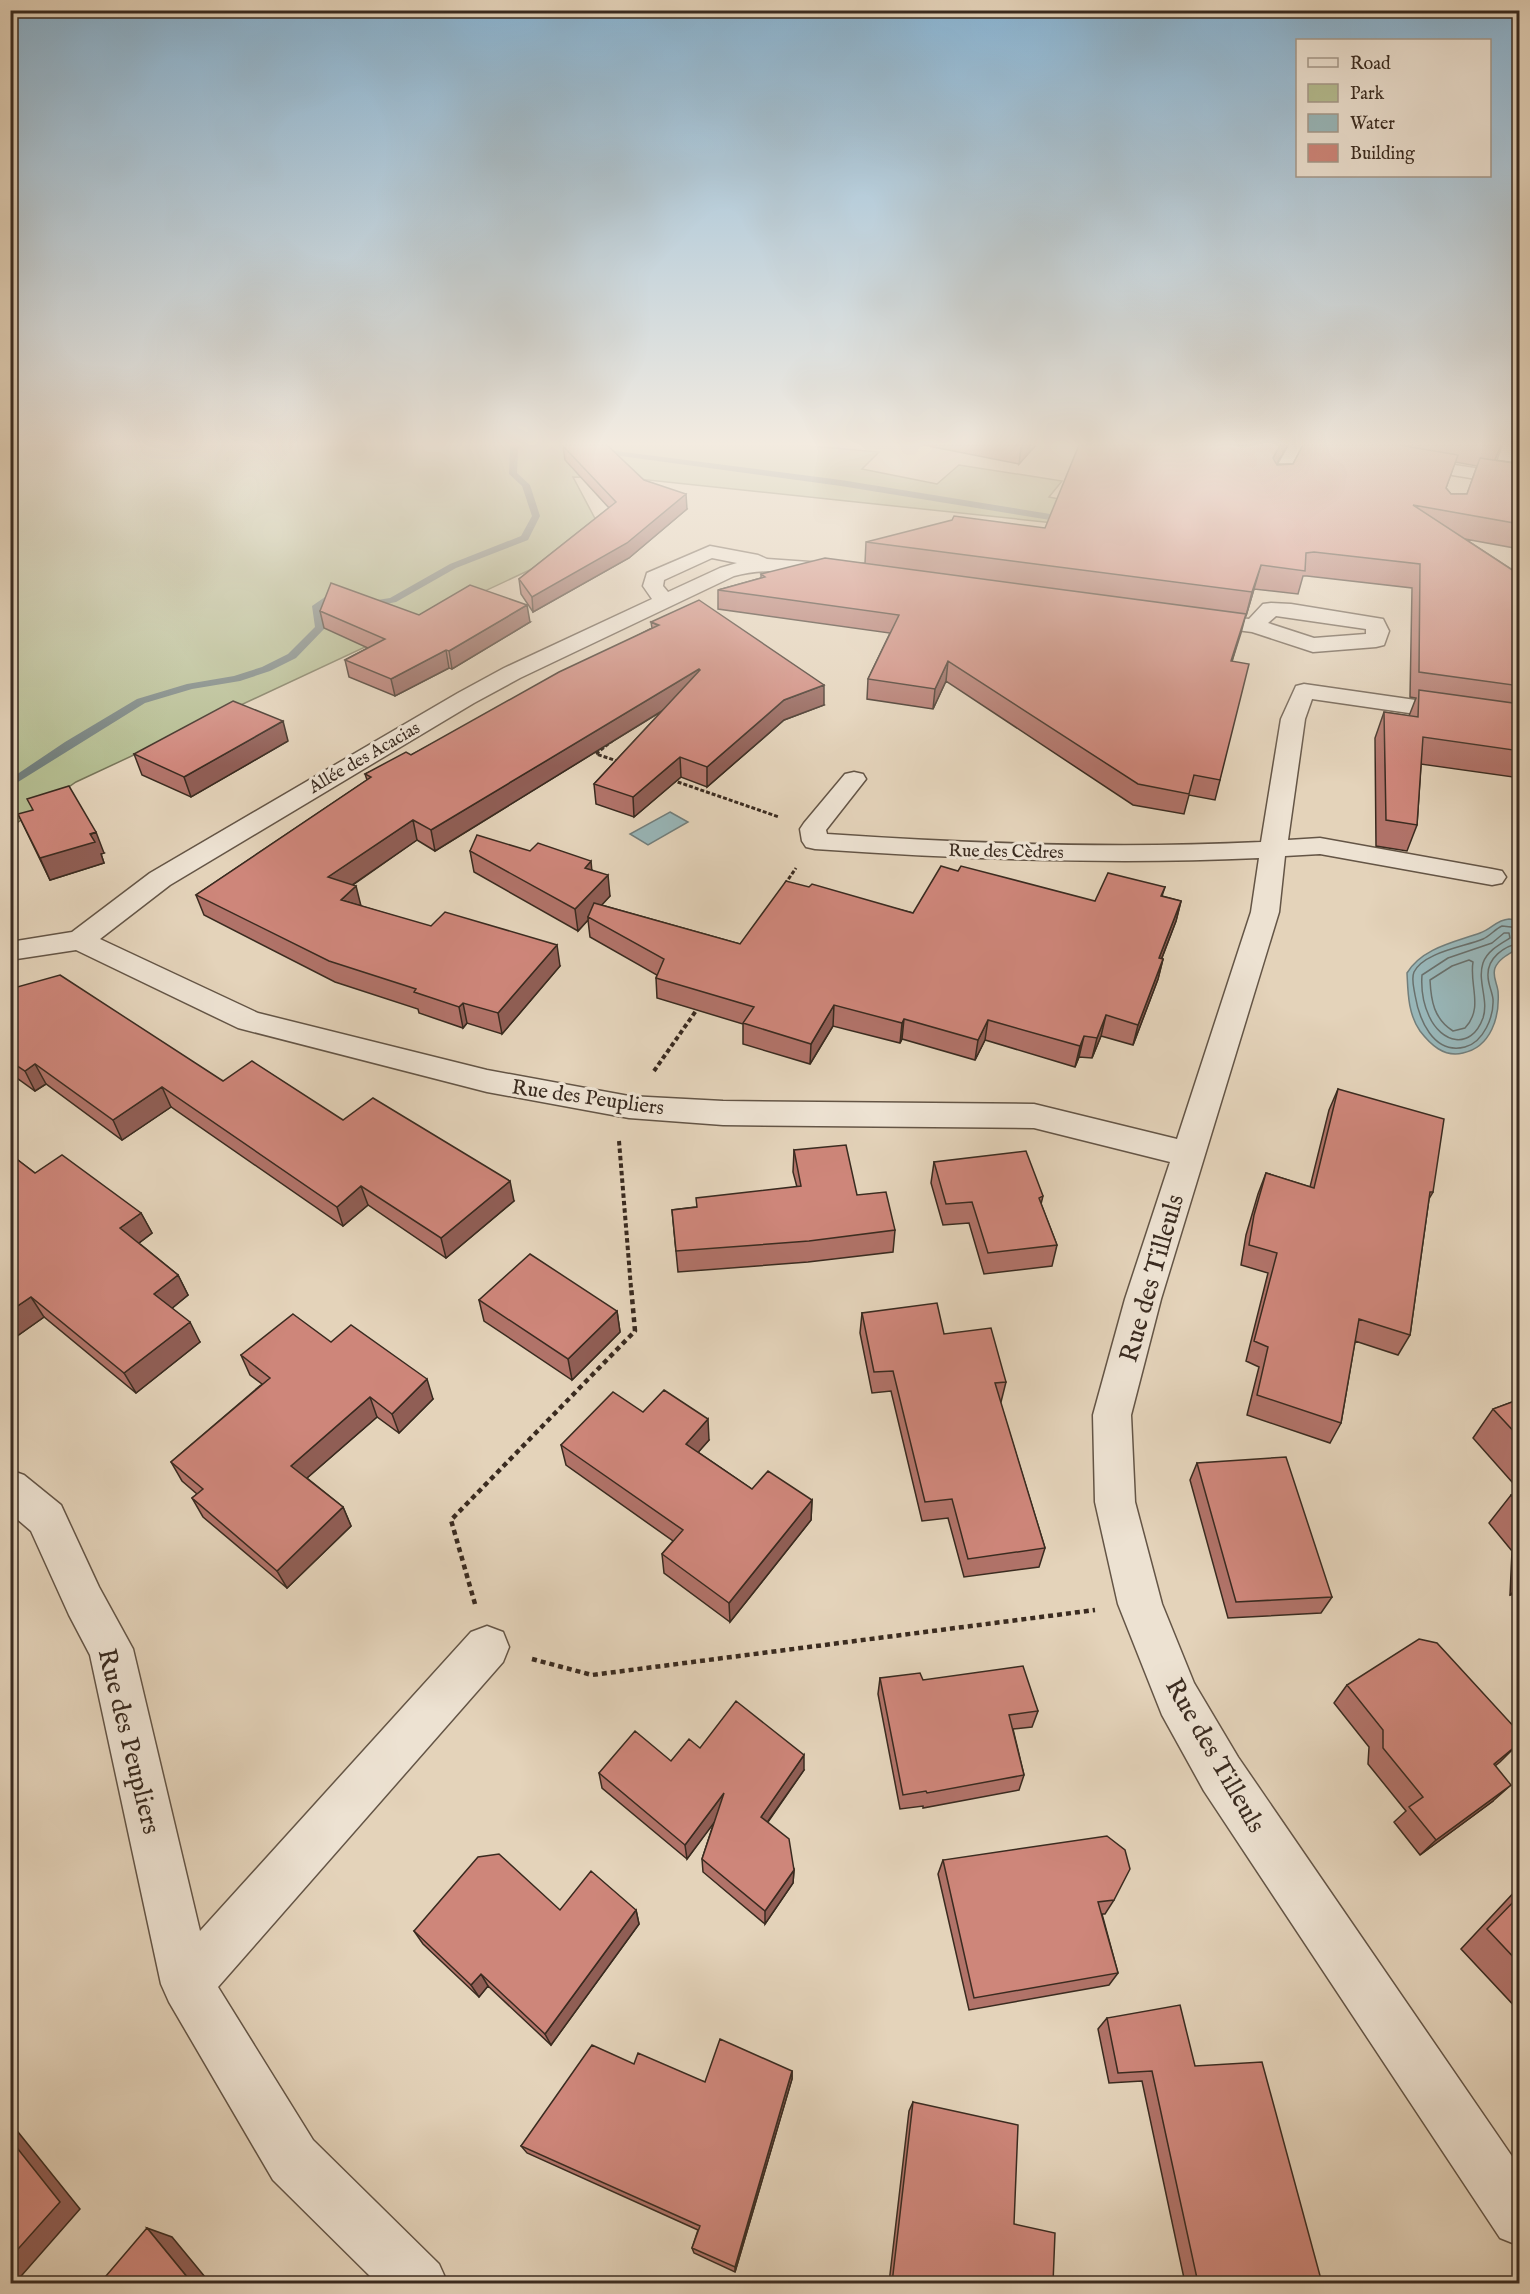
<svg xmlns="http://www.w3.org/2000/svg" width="1530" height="2294" font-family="'IM FELL English',serif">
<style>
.green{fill:#b4bc90;stroke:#777458;stroke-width:1.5}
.water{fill:#98b6b8;stroke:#727e7b;stroke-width:1.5}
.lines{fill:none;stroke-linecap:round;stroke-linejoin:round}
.shore{stroke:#69706c;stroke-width:1.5}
.stream{fill:#727e7b;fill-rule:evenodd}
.minor-casing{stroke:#645546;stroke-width:3}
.path-far2{stroke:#3a2b20;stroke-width:3;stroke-dasharray:4 2;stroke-linecap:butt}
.path-far1{stroke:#3a2b20;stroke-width:4;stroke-dasharray:4.5 3;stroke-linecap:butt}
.path{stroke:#3a2b20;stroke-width:4.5;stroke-dasharray:5 4;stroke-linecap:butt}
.minor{fill:#ede2d2;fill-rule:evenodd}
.wall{fill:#b17369;stroke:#3a2b20;stroke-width:1.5;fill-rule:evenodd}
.shaded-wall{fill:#905e55;stroke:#3a2b20;stroke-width:1.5}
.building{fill:#ce867a;stroke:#3a2b20;stroke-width:1.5}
.labels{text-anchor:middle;stroke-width:6;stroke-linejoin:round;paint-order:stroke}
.far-street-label{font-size:18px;fill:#3a2b20;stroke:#ede2d2}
.street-label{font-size:21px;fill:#3a2b20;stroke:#ede2d2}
.near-street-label{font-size:26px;fill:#3a2b20;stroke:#ede2d2}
</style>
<rect width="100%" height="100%" fill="#e4d3ba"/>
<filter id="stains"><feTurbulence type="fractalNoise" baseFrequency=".00333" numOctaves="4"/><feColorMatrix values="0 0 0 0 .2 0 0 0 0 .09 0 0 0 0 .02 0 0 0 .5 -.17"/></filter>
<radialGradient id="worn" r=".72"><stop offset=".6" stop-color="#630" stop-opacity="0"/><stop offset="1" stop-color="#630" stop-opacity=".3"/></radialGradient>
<path class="green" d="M 11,445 L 801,445 L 879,452 L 862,469 L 937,484 L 959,465 L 1062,481 L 1049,497 L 1089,505 L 1178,536 L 629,478 L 573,477 L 600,528 L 564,554 L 76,782 L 11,827 Z"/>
<path class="water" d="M 670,812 L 688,822 L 648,845 L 630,834 Z
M 1509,919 L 1516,920 L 1519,925 L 1519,948 C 1511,953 1499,958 1495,968 C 1492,976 1497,983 1498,991 C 1500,1017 1491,1047 1463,1053 C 1444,1058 1430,1044 1420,1031 C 1408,1014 1408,993 1407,973 C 1422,948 1455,942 1480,933 C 1492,929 1496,920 1509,919 Z"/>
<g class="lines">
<path class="shore" d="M 1520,928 L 1502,926 C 1495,929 1490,936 1483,939 C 1464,947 1424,952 1414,972 C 1411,979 1414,988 1415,995 C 1419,1019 1433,1055 1465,1047 C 1484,1042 1494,1016 1493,999 C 1492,991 1488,984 1488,976 C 1487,958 1504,946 1520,943
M 1504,933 L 1509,933 L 1510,938 C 1500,944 1487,951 1483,963 C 1477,981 1489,1000 1483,1018 C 1471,1051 1441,1043 1429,1016 C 1423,1003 1421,989 1422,975 L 1448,958 L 1492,943 Z
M 1469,960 L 1473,962 C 1469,985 1484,1008 1465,1028 L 1453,1031 C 1434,1019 1431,1001 1430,980 L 1452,966 Z"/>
<path class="stream" d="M 513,445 L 522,445 L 518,449 L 517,473 L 530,485 L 540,516 L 528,540 L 456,568 L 396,602 L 371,607 L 330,602 L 322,607 L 325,628 L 296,658 L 270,671 L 240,681 L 192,689 L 145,703 L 10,787 L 10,779 L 65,742 L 137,699 L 187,684 L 234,676 L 262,667 L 288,654 L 315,627 L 312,606 L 325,597 L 371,601 L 390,598 L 450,564 L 521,536 L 532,516 L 522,486 L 509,474 L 510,448 Z
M 569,445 L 841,480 L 1069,517 L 1073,520 L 1069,523 L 841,486 L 584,451 Z"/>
<g class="minor-casing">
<path id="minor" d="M 1289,445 L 1307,445 L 1285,485 L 1271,485 L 1269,481 Z
M 1503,445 L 1520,445 L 1511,474 L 1520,475 L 1520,486 L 1409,468 L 1403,467 L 1400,463 L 1403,459 L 1409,458 L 1494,471 Z
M 710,546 L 758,555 L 767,559 L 838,564 L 845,566 L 848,570 L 845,574 L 838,576 C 804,572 768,567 734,576 L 520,678 L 474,703 L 170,885 L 100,939 L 258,1013 L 487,1070 L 629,1096 L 723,1101 L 1034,1104 L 1177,1139 L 1251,912 L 1259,858 C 1110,865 963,859 815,849 L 806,847 L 802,841 L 800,829 L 804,823 L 845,774 L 854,772 L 863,774 L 866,779 L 826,830 L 827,834 C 972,844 1116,849 1261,842 L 1281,719 L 1296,686 L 1304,684 L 1520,715 L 1520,729 L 1312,699 L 1305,719 L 1288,840 L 1320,838 L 1492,869 L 1502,871 L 1506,877 L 1502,883 L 1492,885 L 1320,854 L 1285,856 L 1279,912 L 1161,1299 L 1131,1415 L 1135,1502 L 1162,1604 L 1194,1683 L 1238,1757 L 1520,2168 L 1520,2246 L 1500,2238 L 1204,1791 L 1162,1715 L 1118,1604 L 1095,1502 L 1093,1415 L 1125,1299 L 1170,1162 L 1034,1128 L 723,1125 L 629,1118 L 487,1092 L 238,1028 L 76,950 L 10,960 L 10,942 L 72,932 L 150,873 L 458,693 L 504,668 L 652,599 L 643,586 L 647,573 ZM 712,558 L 737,563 L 720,568 L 668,592 L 663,586 L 664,580 Z
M 1271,603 L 1291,604 L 1383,619 L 1389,631 L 1384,645 L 1376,647 L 1313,652 L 1252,632 L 1190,624 L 1187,619 L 1190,614 L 1198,613 L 1249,619 L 1263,604 ZM 1276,616 L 1366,629 L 1366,634 L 1314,638 L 1268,623 Z
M 10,1470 L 24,1475 L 61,1505 L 99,1587 L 133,1649 L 200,1931 L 471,1632 L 487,1626 L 503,1632 L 509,1647 L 503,1662 L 218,1987 L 313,2140 L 439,2264 L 448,2284 L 378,2284 L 273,2180 L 169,2002 L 161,1984 L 90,1655 L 69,1615 L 31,1531 L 10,1513 Z"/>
</g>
<path class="path-far2" d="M 613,740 L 596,754 L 620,762
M 672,780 L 779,817
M 785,884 L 796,868"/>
<path class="path-far1" d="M 654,1071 L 698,1008
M 619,1141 L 631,1288"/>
<path class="path" d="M 475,1604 L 451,1520 L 635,1331 L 631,1286
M 532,1659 L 592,1675 L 1095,1610"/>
<use href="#minor" class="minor"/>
</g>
<path class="wall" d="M 923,445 L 1036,445 L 1019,464 Z
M 1303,445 L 1501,445 L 1495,460 L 1517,463 L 1520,454 L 1520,549 L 1465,539 L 1520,575 L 1520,778 L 1421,764 L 1417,825 L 1407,851 L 1376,846 L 1375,738 L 1384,712 L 1409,716 L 1416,698 L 1410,697 L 1412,588 L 1307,576 L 1303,576 L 1298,594 L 1254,589 L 1246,616 L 1245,616 L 1232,661 L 1220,780 L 1215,800 L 1189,795 L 1184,814 L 1133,805 L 946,681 L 933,709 L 867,699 L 868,679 L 890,633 L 718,609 L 718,590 L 761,578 L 761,574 L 865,563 L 866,542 L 1045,528 L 1276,464 L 1293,464 ZM 1455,462 L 1477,466 L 1467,494 L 1451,494 L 1446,488 Z
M 563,446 L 687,509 L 629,558 L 533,612 L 521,594 L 519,579 L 609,508 L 565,460 Z
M 320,611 L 419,615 L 530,622 L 452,669 L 449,668 L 395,696 L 349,677 L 345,660 L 368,648 L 324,628 Z
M 651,622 L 824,705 L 784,720 L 707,787 L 681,777 L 634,817 L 596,804 L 594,784 L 662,711 L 435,851 L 417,840 L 353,885 L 361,906 L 560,966 L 502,1034 L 467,1023 L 463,1028 L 419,1013 L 418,1009 L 335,982 L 204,915 L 196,895 L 367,780 L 365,774 L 411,755 L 652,628 Z
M 288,741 L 191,797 L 142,775 L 134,754 Z
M 18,814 L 104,853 L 101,854 L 104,863 L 50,880 Z
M 470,851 L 592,870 L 610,896 L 601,905 L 740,944 L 809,887 L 913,913 L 1095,901 L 1165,887 L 1162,896 L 1181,901 L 1176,921 L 1162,958 L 1163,959 L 1158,979 L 1133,1045 L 1101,1036 L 1092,1058 L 1079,1057 L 1075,1067 L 985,1040 L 975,1060 L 902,1039 L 900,1043 L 833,1026 L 810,1064 L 743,1044 L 743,1024 L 657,998 L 656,978 L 657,975 L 590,937 L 588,920 L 578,931 L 474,872 Z
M 10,989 L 223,1081 L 343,1120 L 514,1201 L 446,1258 L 368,1205 L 343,1226 L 171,1107 L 122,1140 L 46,1084 L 35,1091 L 10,1073 Z
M 1338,1089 L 1433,1192 L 1429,1199 L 1410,1335 L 1398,1355 L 1355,1341 L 1341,1423 L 1330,1443 L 1247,1415 L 1259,1367 L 1246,1361 L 1268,1273 L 1241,1265 L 1246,1235 L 1258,1194 L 1266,1173 L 1310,1187 L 1329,1110 Z
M 794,1150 L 857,1195 L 895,1230 L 893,1252 L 808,1262 L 678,1272 L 672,1210 L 696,1207 L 797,1187 L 793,1172 Z
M 10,1154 L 35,1173 L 141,1213 L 152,1233 L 139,1243 L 178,1275 L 188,1295 L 172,1308 L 200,1342 L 136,1393 L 44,1317 L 10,1341 Z
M 934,1162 L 1043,1196 L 1041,1204 L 1057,1245 L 1052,1266 L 984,1274 L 969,1223 L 943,1225 L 931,1183 Z
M 479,1300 L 617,1311 L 620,1332 L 572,1380 L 484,1321 Z
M 862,1313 L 944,1334 L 1006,1382 L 1001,1402 L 1000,1402 L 1045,1548 L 1039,1567 L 964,1577 L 948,1518 L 922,1521 L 891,1391 L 872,1393 L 860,1333 Z
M 331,1342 L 433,1399 L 399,1433 L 377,1417 L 307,1478 L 343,1507 L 351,1526 L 287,1588 L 203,1517 L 192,1498 L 197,1494 L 182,1481 L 171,1462 L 262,1384 L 250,1375 L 241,1355 Z
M 1520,1399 L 1520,1491 L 1473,1438 L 1493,1409 Z
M 643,1412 L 709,1440 L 698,1452 L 752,1489 L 812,1500 L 811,1520 L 730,1622 L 664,1573 L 662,1554 L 673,1541 L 566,1465 L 561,1445 Z
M 1197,1463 L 1332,1597 L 1321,1613 L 1228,1618 L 1190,1480 Z
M 1520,1491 L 1520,1591 L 1510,1595 L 1512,1551 L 1489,1523 L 1511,1495 Z
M 880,1678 L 923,1680 L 1038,1711 L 1032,1727 L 1013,1729 L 1024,1775 L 1019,1790 L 923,1808 L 923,1806 L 900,1809 L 878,1694 Z
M 1347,1685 L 1517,1745 L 1495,1765 L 1493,1801 L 1420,1855 L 1394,1822 L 1406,1811 L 1368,1764 L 1369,1747 L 1334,1703 Z
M 700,1748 L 804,1770 L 768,1822 L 794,1870 L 793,1883 L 765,1924 L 703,1872 L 702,1859 L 714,1822 L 687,1859 L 602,1788 L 599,1773 L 671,1761 Z
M 943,1860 L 1114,1900 L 1105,1914 L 1102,1914 L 1118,1973 L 1109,1985 L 969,2010 L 938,1874 Z
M 1520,1886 L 1520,2012 L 1461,1949 Z
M 560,1910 L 636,1910 L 639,1924 L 551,2045 L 488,1986 L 479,1997 L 423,1944 L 414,1931 Z
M 1107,2018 L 1195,2066 L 1322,2283 L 1185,2283 L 1142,2081 L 1109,2083 L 1098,2029 Z
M 634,2064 L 705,2082 L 792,2071 L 792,2079 L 735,2272 L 694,2253 L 692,2248 L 698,2230 L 527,2153 L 521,2146 Z
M 913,2102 L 1014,2224 L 1053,2283 L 889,2283 L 909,2111 Z"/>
<path class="shaded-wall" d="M 1023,445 L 1036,445 L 1019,464 L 1021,447 Z
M 1280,445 L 1288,445 L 1267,480 L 1273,458 Z
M 686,494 L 687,509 L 629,558 L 533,612 L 532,597 Z
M 1261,565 L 1254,589 L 1246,616 L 1252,592 Z
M 527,605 L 530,622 L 452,669 L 449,651 Z
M 1246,614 L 1241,633 L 1226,680 L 1231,661 Z
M 446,650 L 449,668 L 395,696 L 391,679 Z
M 948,661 L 946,681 L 933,709 L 935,689 Z
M 699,669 L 699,688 L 435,851 L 431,830 Z
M 824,685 L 824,705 L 784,720 L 707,787 L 707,767 L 784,700 Z
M 283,721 L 288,741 L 191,797 L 184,777 Z
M 680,757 L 681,777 L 634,817 L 633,797 Z
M 413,820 L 417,840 L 333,898 L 328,877 Z
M 96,832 L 104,853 L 101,854 L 104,863 L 50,880 L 40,858 Z
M 591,861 L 593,883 L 585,868 Z
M 10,862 L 15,877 L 10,878 Z
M 608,875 L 610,896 L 590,918 L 588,917 L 588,920 L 578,931 L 575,909 Z
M 356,886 L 361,906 L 341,900 Z
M 1181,901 L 1176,921 L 1154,978 L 1159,958 Z
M 557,945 L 560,966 L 502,1034 L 498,1013 Z
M 1163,959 L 1158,979 L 1133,1045 L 1138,1025 Z
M 463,1003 L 467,1023 L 463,1028 L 459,1007 Z
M 834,1005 L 833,1026 L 810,1064 L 811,1044 Z
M 1106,1015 L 1101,1036 L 1092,1058 L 1097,1038 Z
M 904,1019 L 902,1039 L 900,1043 L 902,1023 Z
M 988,1020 L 985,1040 L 975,1060 L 978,1040 Z
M 1084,1036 L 1079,1057 L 1075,1067 L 1080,1046 Z
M 35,1064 L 46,1084 L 35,1091 L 25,1071 Z
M 162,1087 L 171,1107 L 122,1140 L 113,1120 Z
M 510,1181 L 514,1201 L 446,1258 L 441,1238 Z
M 361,1186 L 368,1205 L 343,1226 L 337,1207 Z
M 141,1213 L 152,1233 L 131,1249 L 120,1228 Z
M 178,1275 L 188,1295 L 165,1314 L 154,1294 Z
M 31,1297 L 44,1317 L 10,1341 L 10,1311 Z
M 617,1311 L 620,1332 L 572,1380 L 568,1359 Z
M 190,1322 L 200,1342 L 136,1393 L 124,1373 Z
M 427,1379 L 433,1399 L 399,1433 L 392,1414 Z
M 370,1397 L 377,1417 L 300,1484 L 291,1466 Z
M 708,1419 L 709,1440 L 688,1464 L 686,1444 Z
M 812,1500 L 811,1520 L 730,1622 L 729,1603 Z
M 343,1507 L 351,1526 L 287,1588 L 277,1571 Z
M 1520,1585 L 1520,1591 L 1510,1595 Z
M 1517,1745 L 1500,1762 L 1477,1780 L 1494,1764 Z
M 804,1755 L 804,1770 L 761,1831 L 761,1817 Z
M 1511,1785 L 1493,1801 L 1420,1855 L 1436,1840 Z
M 724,1793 L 725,1808 L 687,1859 L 685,1845 Z
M 794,1870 L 793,1883 L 765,1924 L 765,1911 Z
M 636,1910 L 639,1924 L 551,2045 L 545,2034 Z
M 481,1974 L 488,1986 L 479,1997 L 471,1985 Z
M 792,2071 L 792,2079 L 735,2272 L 735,2267 Z
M 10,2122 L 80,2209 L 15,2283 L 10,2283 Z
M 147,2228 L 172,2237 L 210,2283 L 192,2283 Z"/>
<path class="building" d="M 564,445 L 607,445 L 644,480 L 686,494 L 627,543 L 532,597 L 519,579 L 616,502 L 563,446 Z
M 1079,445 L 1280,445 L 1273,458 L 1277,465 L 1293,464 L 1303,445 L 1399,445 L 1458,455 L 1446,488 L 1451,494 L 1467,494 L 1480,458 L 1520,464 L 1520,524 L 1413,505 L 1520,575 L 1520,686 L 1419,672 L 1420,564 L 1314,552 L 1306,553 L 1305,571 L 1261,565 L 1252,592 L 866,542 L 952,520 L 954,516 L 1045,528 Z
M 825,558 L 1246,614 L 1231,661 L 1249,664 L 1220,780 L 1194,775 L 1189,794 L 1138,784 L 948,661 L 935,689 L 868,679 L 899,615 L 718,590 L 765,577 L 761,574 Z
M 331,583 L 419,615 L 470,585 L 527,605 L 449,651 L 446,650 L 391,679 L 345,660 L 385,639 L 320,611 Z
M 699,600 L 824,685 L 784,700 L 707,767 L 680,757 L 633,797 L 594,784 L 700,670 L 699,669 L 431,830 L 413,820 L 328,877 L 356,886 L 341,900 L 431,926 L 445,912 L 557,945 L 498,1013 L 463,1003 L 459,1007 L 414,992 L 416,989 L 329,961 L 196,895 L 371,777 L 365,774 L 406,752 L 411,755 L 559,672 L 659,625 L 651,622 Z
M 1419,690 L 1520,704 L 1520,751 L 1423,737 L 1417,825 L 1386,820 L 1384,712 L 1418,717 Z
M 233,701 L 283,721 L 184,777 L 134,754 Z
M 69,786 L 96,832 L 90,834 L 95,842 L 40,858 L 18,814 L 33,810 L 27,799 Z
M 477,835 L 530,851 L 538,843 L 591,861 L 585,868 L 608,875 L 575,909 L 470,851 Z
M 941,866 L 958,871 L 961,866 L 1095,901 L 1108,873 L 1165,887 L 1161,896 L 1181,901 L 1159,958 L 1163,959 L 1138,1025 L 1106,1015 L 1097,1038 L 1084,1036 L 1080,1046 L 988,1020 L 978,1040 L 904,1019 L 902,1023 L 834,1005 L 811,1044 L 743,1023 L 754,1007 L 656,978 L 664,959 L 588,917 L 594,903 L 740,944 L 786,881 L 809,887 L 812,884 L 913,913 Z
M 60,975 L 223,1081 L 252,1061 L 343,1120 L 373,1098 L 510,1181 L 441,1238 L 361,1186 L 337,1207 L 162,1087 L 113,1120 L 35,1064 L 25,1071 L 10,1061 L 10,989 Z
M 1338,1089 L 1444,1119 L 1433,1192 L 1430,1192 L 1410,1335 L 1359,1319 L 1341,1423 L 1257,1395 L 1268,1347 L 1254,1341 L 1277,1253 L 1249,1245 L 1254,1215 L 1266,1173 L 1314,1188 Z
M 846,1145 L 857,1195 L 886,1192 L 895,1230 L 809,1241 L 676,1251 L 672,1210 L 697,1207 L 696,1198 L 801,1186 L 794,1150 Z
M 1026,1151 L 1043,1196 L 1039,1198 L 1057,1245 L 988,1253 L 972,1202 L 946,1204 L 934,1162 Z
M 10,1154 L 35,1173 L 62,1155 L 141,1213 L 120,1228 L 178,1275 L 154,1294 L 190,1322 L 124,1373 L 31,1297 L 10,1311 Z
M 530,1254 L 617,1311 L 568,1359 L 479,1300 Z
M 937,1303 L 944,1334 L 991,1328 L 1006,1382 L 995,1383 L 1045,1548 L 968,1559 L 952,1499 L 925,1502 L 893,1371 L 874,1372 L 862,1313 Z
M 293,1314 L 331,1342 L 351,1325 L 427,1379 L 392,1414 L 370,1397 L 291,1466 L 343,1507 L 277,1571 L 192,1498 L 203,1489 L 171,1462 L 270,1378 L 241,1355 Z
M 664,1390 L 708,1419 L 686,1444 L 752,1489 L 768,1471 L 812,1500 L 729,1603 L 662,1554 L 683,1530 L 561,1445 L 613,1392 L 643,1412 Z
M 1520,1399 L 1520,1438 L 1493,1409 Z
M 1286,1457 L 1332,1597 L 1236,1602 L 1197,1463 Z
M 1520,1491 L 1520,1506 L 1511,1495 Z
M 1419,1639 L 1437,1643 L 1516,1729 L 1517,1745 L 1494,1764 L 1511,1785 L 1436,1840 L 1409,1807 L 1423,1797 L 1383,1748 L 1383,1730 L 1347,1685 Z
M 1023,1666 L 1038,1711 L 1009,1715 L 1024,1775 L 927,1793 L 926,1791 L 903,1795 L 880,1678 L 920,1673 L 923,1680 Z
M 736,1701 L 804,1755 L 761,1817 L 789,1839 L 794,1870 L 765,1911 L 702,1859 L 724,1793 L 685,1845 L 599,1773 L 635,1731 L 671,1761 L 689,1739 L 700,1748 Z
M 1107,1836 L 1125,1850 L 1130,1869 L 1114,1900 L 1098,1902 L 1118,1973 L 974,1998 L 943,1860 Z
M 499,1854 L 560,1910 L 591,1871 L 636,1910 L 545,2034 L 481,1974 L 471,1985 L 414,1931 L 478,1857 Z
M 1520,1895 L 1520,1964 L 1487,1929 Z
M 1180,2005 L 1195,2066 L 1262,2062 L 1322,2283 L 1198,2283 L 1152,2071 L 1118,2073 L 1107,2018 Z
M 720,2039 L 792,2071 L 735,2267 L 692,2248 L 700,2226 L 521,2146 L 592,2045 L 634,2064 L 638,2053 L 705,2082 Z
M 913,2102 L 1018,2125 L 1014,2224 L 1055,2233 L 1053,2283 L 892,2283 Z
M 10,2139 L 60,2202 L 10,2258 Z
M 147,2228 L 192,2283 L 100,2283 Z"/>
<linearGradient id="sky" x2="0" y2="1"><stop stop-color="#88b5d5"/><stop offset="0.58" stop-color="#f3ebe0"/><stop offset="1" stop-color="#f3ebe0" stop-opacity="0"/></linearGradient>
<rect width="1530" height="766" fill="url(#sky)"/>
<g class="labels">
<g class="far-street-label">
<text transform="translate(364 757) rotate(-30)" y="6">Allée des Acacias</text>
<text transform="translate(1006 851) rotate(1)" y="6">Rue des Cèdres</text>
</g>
<g class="street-label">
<text transform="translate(588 1097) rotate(8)" y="7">Rue des Peupliers</text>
</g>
<g class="near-street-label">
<text transform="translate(1151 1278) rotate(-74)" y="9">Rue des Tilleuls</text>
<text transform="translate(130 1741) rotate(76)" y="9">Rue des Peupliers</text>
<text transform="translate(1216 1755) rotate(60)" y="9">Rue des Tilleuls</text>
</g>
</g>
<rect width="1530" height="2294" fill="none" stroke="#e4d3ba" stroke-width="36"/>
<rect x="12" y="12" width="1506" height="2270" fill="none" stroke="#3a2b20" stroke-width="3"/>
<rect x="18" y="18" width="1494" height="2258" fill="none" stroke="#3a2b20" stroke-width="1.5"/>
<rect x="1296" y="39" width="195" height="138" fill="#ede2d2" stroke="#a5998b" stroke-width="1.5"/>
<rect x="1308" y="58" width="30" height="9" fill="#ede2d2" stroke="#a5998b" stroke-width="1.5"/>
<text x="1350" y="69" font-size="18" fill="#3a2b20">Road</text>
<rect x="1308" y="84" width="30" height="18" fill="#b4bc90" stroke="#a5998b" stroke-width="1.5"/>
<text x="1350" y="99" font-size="18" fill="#3a2b20">Park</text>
<rect x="1308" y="114" width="30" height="18" fill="#98b6b8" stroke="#a5998b" stroke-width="1.5"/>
<text x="1350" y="129" font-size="18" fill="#3a2b20">Water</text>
<rect x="1308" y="144" width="30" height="18" fill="#ce867a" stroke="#a5998b" stroke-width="1.5"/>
<text x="1350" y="159" font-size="18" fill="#3a2b20">Building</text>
<rect width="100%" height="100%" filter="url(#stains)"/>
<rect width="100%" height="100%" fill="url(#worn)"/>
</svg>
